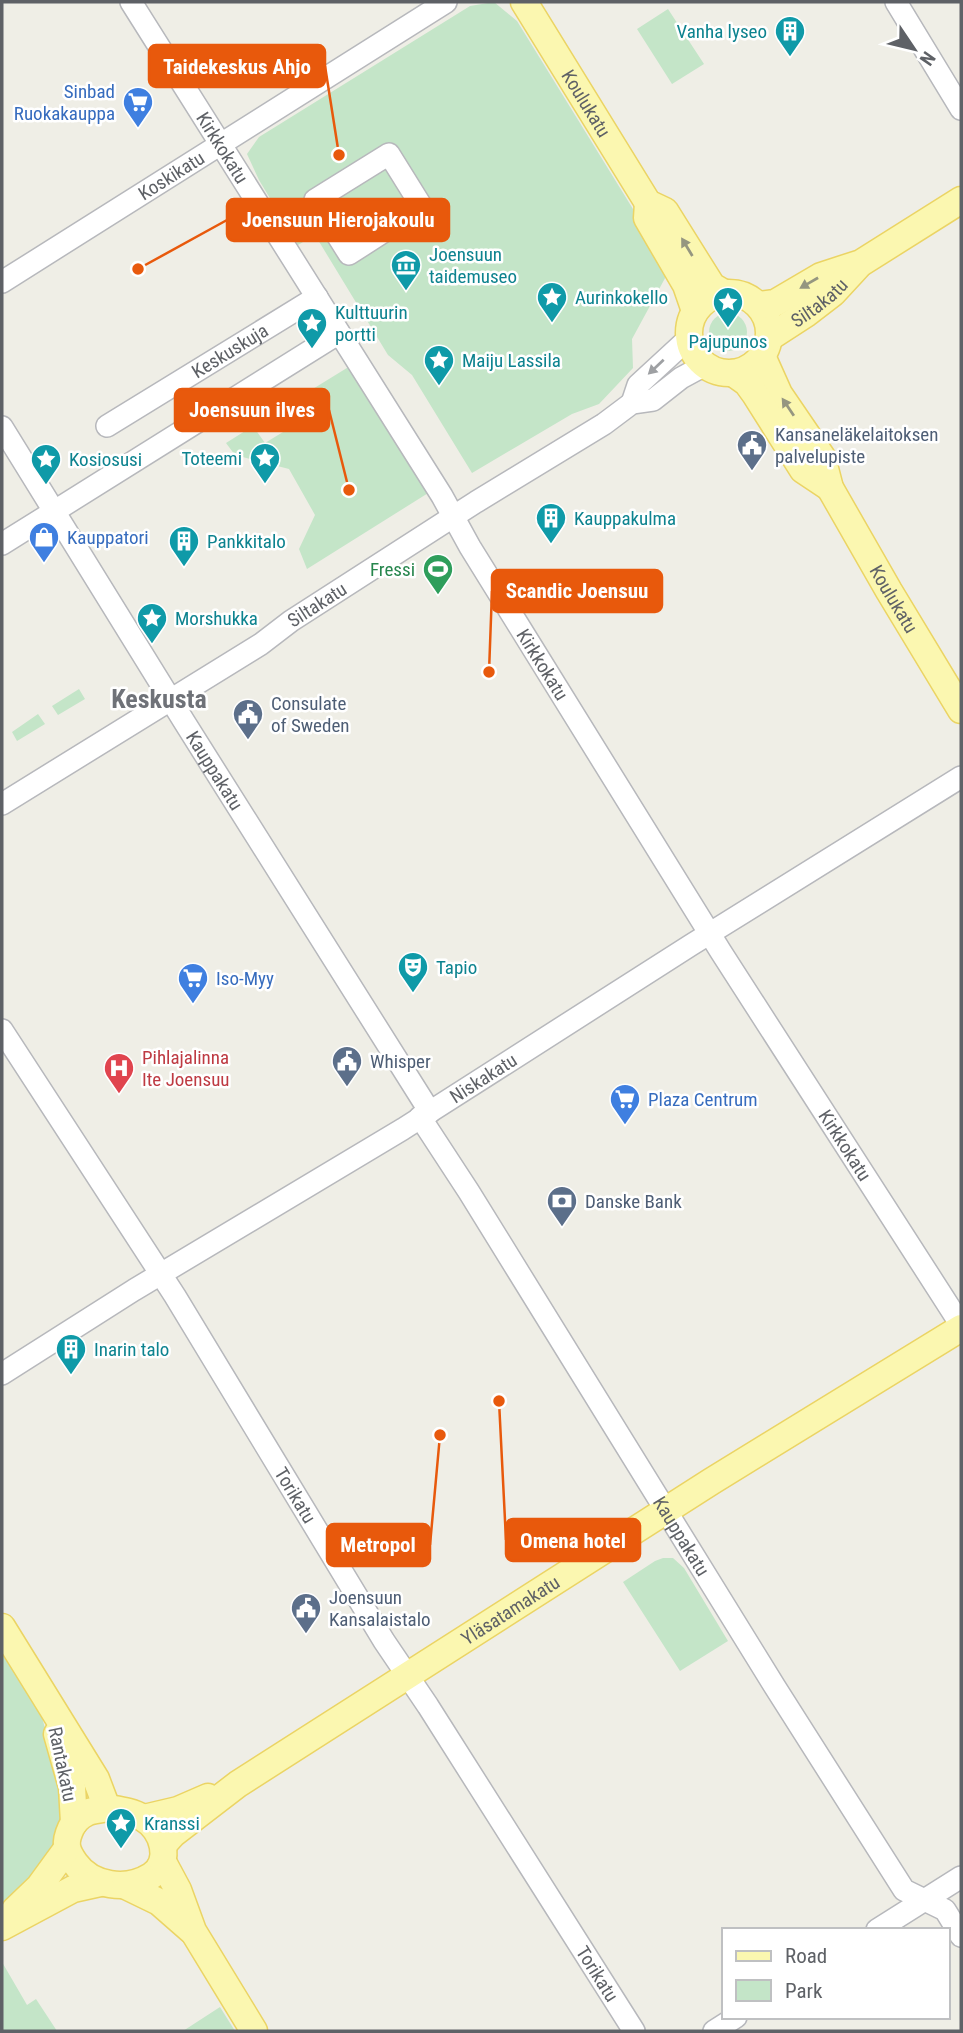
<svg xmlns="http://www.w3.org/2000/svg" width="963" height="2033" font-family="'Roboto Condensed',sans-serif">
<style>
.green{fill:#c4e5c8}
.lines{fill:none;stroke-linecap:round;stroke-linejoin:round}
.minor-casing{stroke:#b7b8bc;stroke-width:24}
.major-casing{stroke:#ebd464;stroke-width:29}
.minor{stroke:#fff;stroke-width:21}
.major{stroke:#fbf7b0;stroke-width:26}
.oneway{fill:#959680}
.oneway2{fill:#9ea0a3}
.labels{text-anchor:middle;stroke-width:5;stroke-linejoin:round;paint-order:stroke}
.culture-label{font-size:19px;fill:#0d838f;stroke:#fff;text-anchor:start}
.shop-label{font-size:19px;fill:#366cbe;stroke:#fff;text-anchor:start}
.street-label{font-size:19px;fill:#5e6166;stroke:#fff}
.service-label{font-size:19px;fill:#4e5e75;stroke:#fff;text-anchor:start}
.leisure-label{font-size:19px;fill:#27864d;stroke:#fff;text-anchor:end}
.health-label{font-size:19px;fill:#be3a42;stroke:#fff;text-anchor:start}
.district-label{font-size:26px;font-weight:bold;fill:#6f7278;stroke:#fff}
.leader{fill:none;stroke:#e8590c;stroke-width:2.5}
.callout-dot{fill:#e8590c;stroke:#fff;stroke-width:2.5}
.callout{fill:#e8590c;stroke:#e8590c;stroke-width:2.5}
.callout-label{font-size:21px;text-anchor:middle;font-weight:bold;fill:#fff}
</style>
<rect width="100%" height="100%" fill="#efeee6"/>
<path class="green" d="M 494,2 L 517,21 L 670,269 L 632,339 L 633,368 L 599,404 L 572,414 L 472,473 L 412,375 L 388,355 L 315,235 L 298,245 L 259,180 L 247,154 L 259,137 L 470,6 Z
M 668,9 L 704,64 L 672,84 L 637,29 Z
M709 332a19 19 0 1 1 38 0a19 19 0 1 1-38 0Z
M 355,363 L 433,490 L 307,569 L 299,549 L 315,515 L 289,469 L 235,455 L 226,443 L 253,426 L 265,443 L 301,421 L 290,403 Z
M 79,689 L 85,699 L 58,715 L 52,706 Z
M 38,714 L 45,724 L 17,741 L 12,732 Z
M 663,1558 L 673,1558 L 684,1568 L 728,1641 L 680,1671 L 623,1582 L 655,1561 Z
M 2,1653 L 42,1717 L 66,1809 L 57,1845 L 27,1887 L 2,1908 Z
M 2,1962 L 27,2005 L 36,1999 L 57,2031 L 2,2031 Z
M 220,2007 L 235,2031 L 183,2031 Z"/>
<g class="lines">
<g class="minor-casing">
<g id="minor">
<path id="s1" d="M 131,2 L 442,496 L 470,547 L 721,952 L 961,1325"/>
<path d="M 896,2 L 961,109"/>
<path d="M 389,154 L 422,207 L 349,254 L 315,200 Z"/>
<path id="s2" d="M 2,282 L 446,2"/>
<path d="M 632,403 L 638,385 L 689,338"/>
<path id="s3" d="M 107,426 L 317,297"/>
<path id="s4" d="M 2,427 L 185,723 L 430,1112"/>
<path d="M 2,544 L 339,333"/>
<path id="s5" d="M 2,804 L 261,644 L 291,621 L 476,502 L 604,424 L 632,403 L 653,400 L 681,378 L 705,365"/>
<path id="s6" d="M 2,1030 L 175,1296 L 384,1641 L 428,1706 L 634,2031"/>
<path id="s7" d="M 420,1117 L 469,1192 L 775,1687 L 904,1890 L 945,1910 L 961,1936"/>
<path id="s8" d="M 2,1374 L 134,1290 L 403,1129 L 691,945 L 961,777"/>
<path d="M 877,1930 L 961,1877"/>
<path d="M 714,2031 L 736,2017"/>
</g>
</g>
<g class="major-casing">
<g id="major">
<path id="s9" d="M 524,2 L 648,203 L 665,211 L 712,286 L 724,293"/>
<path d="M 648,203 L 647,218 L 686,285 L 695,311"/>
<circle cx="729" cy="333" r="40"/>
<path d="M 759,305 L 775,303 L 821,276 L 861,263 L 961,200"/>
<path id="s10" d="M 770,337 L 807,313 L 833,293 L 857,267"/>
<path id="s11" d="M 762,356 L 779,394 L 822,457 L 830,488 L 889,591 L 961,710"/>
<path d="M 733,373 L 747,383 L 755,394 L 803,470 L 830,488"/>
<path d="M 2,1627 L 96,1779 L 107,1808"/>
<path d="M 57,1734 L 72,1787 L 74,1823"/>
<path d="M 107,1808 C 119,1810 132,1811 143,1818 C 163,1829 173,1862 151,1876 C 127,1891 92,1887 75,1863 C 66,1850 64,1843 71,1828 C 74,1822 80,1816 86,1813 C 92,1810 100,1810 107,1808 Z"/>
<path d="M 144,1818 L 178,1810 L 208,1797"/>
<path id="s12" d="M 163,1845 L 173,1834 L 238,1784 L 712,1481 L 961,1328"/>
<path d="M 163,1862 L 178,1890 L 193,1931 L 254,2031"/>
<path d="M 126,1886 L 159,1902 L 191,1930"/>
<path d="M 15,1910 L 39,1887 L 66,1850"/>
<path d="M 2,1927 L 73,1889 L 100,1883"/>
</g>
</g>
<use href="#minor" class="minor"/>
<use href="#major" class="major"/>
</g>
<defs><path id="oneway-solid" d="M-6-.8H1V-3.2L6.5 0L1 3.2V.8H-6Z" transform="scale(1.75)"/></defs>
<g class="oneway">
<use href="#oneway-solid" transform="translate(687 247) rotate(-121)"/>
<use href="#oneway-solid" transform="translate(809 283) rotate(150)"/>
<use href="#oneway-solid" transform="translate(788 407) rotate(-124)"/>
</g>
<use class="oneway2" href="#oneway-solid" transform="translate(656 367) rotate(137)"/>
<defs>
<g id="building-pin" transform="scale(1.575)"><path d="M0 17L-7.5 6A9.5 9.5 0 1 1 7.5 6Z" fill="#0f9aa8" stroke="#fff"/><path d="M-4-6H4V6H1V3H-1V6H-4ZM-2.5-4.3h1.7v1.8h-1.7ZM.8-4.3h1.7v1.8H.8ZM-2.5-1h1.7V.8h-1.7ZM.8-1h1.7V.8H.8Z" fill="#fff"/></g>
<g id="supermarket-pin" transform="scale(1.575)"><path d="M0 17L-7.5 6A9.5 9.5 0 1 1 7.5 6Z" fill="#3f7fe0" stroke="#fff"/><path d="M-6-5.5h2.5l.6 2H6L4.5 2H-2.5L-4.4-4H-6ZM-1.5 3.2a1.3 1.3 0 1 0 .1 0ZM3 3.2a1.3 1.3 0 1 0 .1 0Z" fill="#fff"/></g>
<g id="museum-pin" transform="scale(1.575)"><path d="M0 17L-7.5 6A9.5 9.5 0 1 1 7.5 6Z" fill="#0f9aa8" stroke="#fff"/><path d="M0-6L6-3V-2H-6V-3ZM-5-1h2V3h-2ZM-1-1h2V3h-2ZM3-1h2V3H3ZM-6 4H6V6H-6Z" fill="#fff"/></g>
<g id="sight-pin" transform="scale(1.575)"><path d="M0 17L-7.5 6A9.5 9.5 0 1 1 7.5 6Z" fill="#0f9aa8" stroke="#fff"/><path d="M0-6L1.8-2.2L6-1.7L2.9 1.2L3.7 5.4L0 3.3L-3.7 5.4L-2.9 1.2L-6-1.7L-1.8-2.2Z" fill="#fff"/></g>
<g id="civic-pin" transform="scale(1.575)"><path d="M0 17L-7.5 6A9.5 9.5 0 1 1 7.5 6Z" fill="#5c6f8a" stroke="#fff"/><path d="M-.6-6.5H3V-4.5H.6V-3L4-1V1h2V6H-6V1h2V-1L-.6-3ZM-1.2 2.5V6h2.4V2.5Z" fill="#fff"/></g>
<g id="shop-pin" transform="scale(1.575)"><path d="M0 17L-7.5 6A9.5 9.5 0 1 1 7.5 6Z" fill="#3f7fe0" stroke="#fff"/><path d="M-5-2.5h2.3a2.7 3.5 0 0 1 5.4 0H5L5.5 6h-11ZM-1.5-2.5h3a1.5 2.3 0 0 0-3 0Z" fill="#fff"/></g>
<g id="stadium-pin" transform="scale(1.575)"><path d="M0 17L-7.5 6A9.5 9.5 0 1 1 7.5 6Z" fill="#2e9e5b" stroke="#fff"/><path d="M0-5a6.5 5 0 1 0 0 10a6.5 5 0 1 0 0-10ZM-3.5-1.8h7v3.6h-7Z" fill="#fff"/></g>
<g id="theatre-pin" transform="scale(1.575)"><path d="M0 17L-7.5 6A9.5 9.5 0 1 1 7.5 6Z" fill="#0f9aa8" stroke="#fff"/><path d="M-5-5.5Q0-4 5-5.5V0Q5 5 0 6Q-5 5-5 0ZM-3.3-2.5H-1v1.5H-3.3ZM1-2.5H3.3v1.5H1ZM-2.8 1Q0 5.5 2.8 1Z" fill="#fff"/></g>
<g id="hospital-pin" transform="scale(1.575)"><path d="M0 17L-7.5 6A9.5 9.5 0 1 1 7.5 6Z" fill="#e0444e" stroke="#fff"/><path d="M-5-5h3v3.5h4V-5h3V5h-3V1.5h-4V5h-3Z" fill="#fff"/></g>
<g id="bank-pin" transform="scale(1.575)"><path d="M0 17L-7.5 6A9.5 9.5 0 1 1 7.5 6Z" fill="#5c6f8a" stroke="#fff"/><path d="M-6-4H6V4H-6ZM0-2.3a2.3 2.3 0 1 0 0 4.6a2.3 2.3 0 1 0 0-4.6Z" fill="#fff"/></g>
</defs>
<g fill-rule="evenodd">
<use href="#building-pin" x="790" y="31"/>
<use href="#supermarket-pin" x="138" y="102"/>
<use href="#museum-pin" x="406" y="265"/>
<use href="#sight-pin" x="552" y="297"/>
<use href="#sight-pin" x="728" y="302"/>
<use href="#sight-pin" x="312" y="323"/>
<use href="#sight-pin" x="439" y="360"/>
<use href="#civic-pin" x="752" y="445"/>
<use href="#sight-pin" x="265" y="458"/>
<use href="#sight-pin" x="46" y="459"/>
<use href="#building-pin" x="551" y="518"/>
<use href="#shop-pin" x="44" y="537"/>
<use href="#building-pin" x="184" y="541"/>
<use href="#stadium-pin" x="438" y="569"/>
<use href="#sight-pin" x="152" y="618"/>
<use href="#civic-pin" x="248" y="714"/>
<use href="#theatre-pin" x="413" y="967"/>
<use href="#supermarket-pin" x="193" y="978"/>
<use href="#civic-pin" x="347" y="1061"/>
<use href="#hospital-pin" x="119" y="1068"/>
<use href="#supermarket-pin" x="625" y="1099"/>
<use href="#bank-pin" x="562" y="1201"/>
<use href="#building-pin" x="71" y="1349"/>
<use href="#civic-pin" x="306" y="1608"/>
<use href="#sight-pin" x="121" y="1823"/>
</g>
<g class="labels">
<g class="culture-label">
<text x="767" y="38" text-anchor="end">Vanha lyseo</text>
<text x="429" y="261">Joensuun<tspan x="429" dy="22">taidemuseo</tspan></text>
<text x="575" y="304">Aurinkokello</text>
<text x="335" y="319">Kulttuurin<tspan x="335" dy="22">portti</tspan></text>
<text x="728" y="348" text-anchor="middle">Pajupunos</text>
<text x="462" y="367">Maiju Lassila</text>
<text x="242" y="465" text-anchor="end">Toteemi</text>
<text x="69" y="466">Kosiosusi</text>
<text x="574" y="525">Kauppakulma</text>
<text x="207" y="548">Pankkitalo</text>
<text x="175" y="625">Morshukka</text>
<text x="436" y="974">Tapio</text>
<text x="94" y="1356">Inarin talo</text>
<text x="144" y="1830">Kranssi</text>
</g>
<g class="shop-label">
<text x="115" y="98" text-anchor="end">Sinbad<tspan x="115" dy="22">Ruokakauppa</tspan></text>
<text x="67" y="544">Kauppatori</text>
<text x="216" y="985">Iso-Myy</text>
<text x="648" y="1106">Plaza Centrum</text>
</g>
<g class="street-label">
<text dy="7" stroke="none"><textPath href="#s9" startOffset="119">Koulukatu</textPath></text>
<text dy="7" stroke="none"><textPath href="#s1" startOffset="172">Kirkkokatu</textPath></text>
<text dy="7" stroke="none"><textPath href="#s2" startOffset="200">Koskikatu</textPath></text>
<text dy="7" stroke="none"><textPath href="#s10" startOffset="60">Siltakatu</textPath></text>
<text dy="7" stroke="none"><textPath href="#s3" startOffset="144">Keskuskuja</textPath></text>
<text dy="7" stroke="none"><textPath href="#s11" startOffset="278">Koulukatu</textPath></text>
<text dy="7" stroke="none"><textPath href="#s5" startOffset="373">Siltakatu</textPath></text>
<text dy="7" stroke="none"><textPath href="#s1" startOffset="780">Kirkkokatu</textPath></text>
<text dy="7" stroke="none"><textPath href="#s4" startOffset="404">Kauppakatu</textPath></text>
<text dy="7" stroke="none"><textPath href="#s8" startOffset="565">Niskakatu</textPath></text>
<text dy="7" stroke="none"><textPath href="#s1" startOffset="1348">Kirkkokatu</textPath></text>
<text dy="7" stroke="none"><textPath href="#s6" startOffset="550">Torikatu</textPath></text>
<text dy="7" stroke="none"><textPath href="#s7" startOffset="494">Kauppakatu</textPath></text>
<text dy="7" stroke="none"><textPath href="#s12" startOffset="420">Yläsatamakatu</textPath></text>
<text transform="translate(63 1764) rotate(78)" y="7">Rantakatu</text>
<text dy="7" stroke="none"><textPath href="#s6" startOffset="1116">Torikatu</textPath></text>
</g>
<g class="service-label">
<text x="775" y="441">Kansaneläkelaitoksen<tspan x="775" dy="22">palvelupiste</tspan></text>
<text x="271" y="710">Consulate<tspan x="271" dy="22">of Sweden</tspan></text>
<text x="370" y="1068">Whisper</text>
<text x="585" y="1208">Danske Bank</text>
<text x="329" y="1604">Joensuun<tspan x="329" dy="22">Kansalaistalo</tspan></text>
</g>
<g class="leisure-label">
<text x="415" y="576">Fressi</text>
</g>
<g class="health-label">
<text x="142" y="1064">Pihlajalinna<tspan x="142" dy="22">Ite Joensuu</tspan></text>
</g>
<g class="district-label">
<text x="159" y="708">Keskusta</text>
</g>
</g>
<path class="leader" d="M339 155L325 66M138 269L227 220M349 490L329 410M489 672L492 591M499 1401L506 1540M440 1435L430 1545"/>
<g class="callout-dot">
<circle cx="339" cy="155" r="7"/>
<circle cx="138" cy="269" r="7"/>
<circle cx="349" cy="490" r="7"/>
<circle cx="489" cy="672" r="7"/>
<circle cx="499" cy="1401" r="7"/>
<circle cx="440" cy="1435" r="7"/>
</g>
<g class="callout">
<rect x="149" y="45" width="176" height="42" rx="7"/>
<rect x="227" y="199" width="222" height="42" rx="7"/>
<rect x="175" y="389" width="154" height="42" rx="7"/>
<rect x="492" y="570" width="170" height="42" rx="7"/>
<rect x="506" y="1519" width="134" height="42" rx="7"/>
<rect x="327" y="1524" width="103" height="42" rx="7"/>
</g>
<g class="callout-label">
<text x="237" y="74">Taidekeskus Ahjo</text>
<text x="338" y="227">Joensuun Hierojakoulu</text>
<text x="252" y="417">Joensuun ilves</text>
<text x="577" y="598">Scandic Joensuu</text>
<text x="573" y="1548">Omena hotel</text>
<text x="378" y="1552">Metropol</text>
</g>
<rect width="963" height="2033" fill="none" stroke="#5e6166" stroke-width="7"/>
<rect x="722" y="1928" width="228" height="91" fill="#ffffff" stroke="#bfc0c2" stroke-width="2"/>
<rect x="736" y="1951" width="35" height="10" fill="#fbf7b0" stroke="#bfc0c2" stroke-width="2"/>
<text x="785" y="1963" font-size="21" fill="#5e6166">Road</text>
<rect x="736" y="1980" width="35" height="21" fill="#c4e5c8" stroke="#bfc0c2" stroke-width="2"/>
<text x="785" y="1998" font-size="21" fill="#5e6166">Park</text>
<g transform="translate(914 49) rotate(125)" stroke="#ffffff" stroke-width="5" paint-order="stroke">
<path d="M0-5L12 26L0 18L-12 26Z" fill="#5e6166"/>
<text y="-10" font-size="19" font-weight="bold" text-anchor="middle" fill="#5e6166">N</text>
</g>
</svg>
